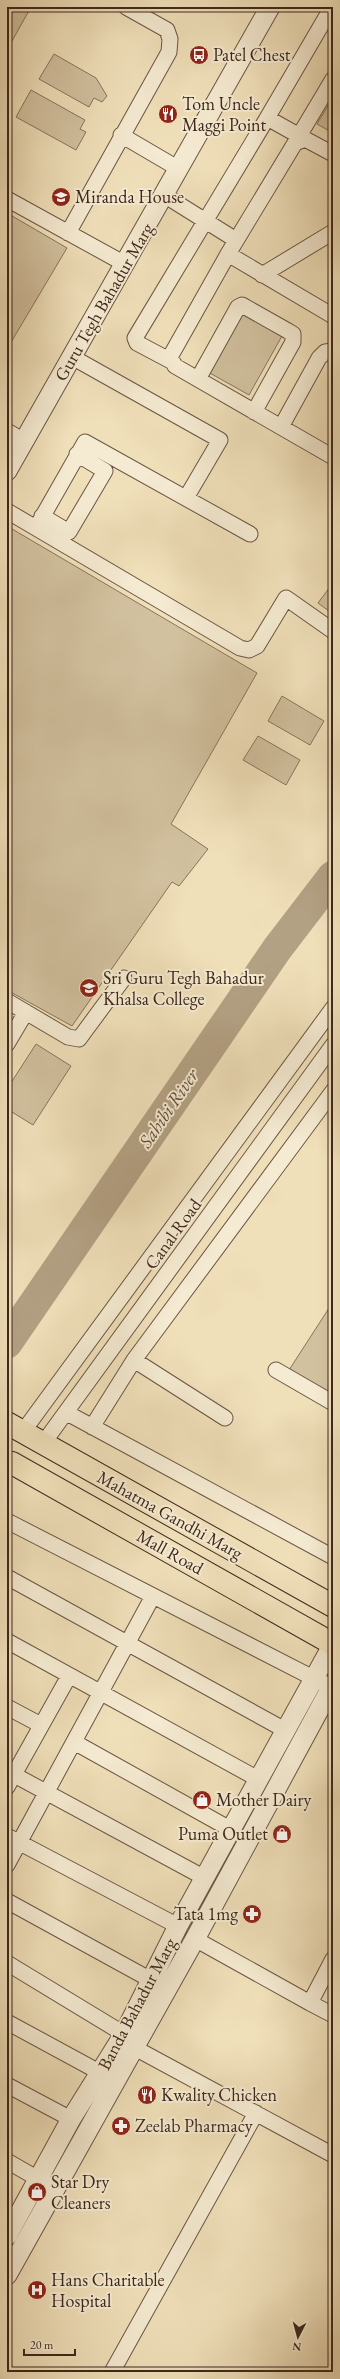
<svg xmlns="http://www.w3.org/2000/svg" width="340" height="2379" font-family="'EB Garamond',serif">
<style>
.green{fill:#d2c19f;stroke:#88745e}
.lines{fill:none;stroke-linecap:round;stroke-linejoin:round}
.river{stroke:#b3a184;stroke-width:31}
.minor-casing{stroke:#6a5544;stroke-width:17}
.tertiary-casing{stroke:#6a5544;stroke-width:21}
.primary-casing{stroke:#3d271c;stroke-width:24}
.minor{stroke:#f5ebd2;stroke-width:15}
.tertiary{stroke:#f5ebd2;stroke-width:19}
.primary{stroke:#f0e0ba;stroke-width:22}
.labels{text-anchor:middle;stroke-width:4;stroke-linejoin:round;paint-order:stroke}
.poi-label{font-size:18px;fill:#3d271c;stroke:#f5ebd2;text-anchor:start}
.street-label{font-size:18px;fill:#3d271c;stroke:#f5ebd2}
.water-label{font-size:19px;font-style:italic;fill:#604c3b;stroke:#f5ebd2}
</style>
<rect width="100%" height="100%" fill="#f0e0ba"/>
<filter id="stains"><feTurbulence type="fractalNoise" baseFrequency=".005" numOctaves="4"/><feColorMatrix values="0 0 0 0 .2 0 0 0 0 .09 0 0 0 0 .02 0 0 0 .5 -.17"/></filter>
<radialGradient id="worn" r=".72"><stop offset=".6" stop-color="#630" stop-opacity="0"/><stop offset="1" stop-color="#630" stop-opacity=".3"/></radialGradient>
<path class="green" d="M 7,7 L 31,7 L 7,50 Z
M 54,54 L 96,78 L 107,96 L 102,102 L 94,98 L 89,107 L 39,79 Z
M 31,90 L 85,120 L 80,129 L 86,132 L 76,150 L 16,117 Z
M 333,97 L 333,133 L 317,124 Z
M 7,213 L 67,248 L 7,349 Z
M 240,313 L 282,336 L 249,395 L 208,372 Z
M 7,526 L 257,673 L 171,824 L 208,849 L 179,886 L 172,882 L 72,1026 L 7,990 Z
M 333,583 L 333,614 L 318,603 Z
M 282,696 L 324,721 L 310,745 L 268,721 Z
M 258,736 L 300,760 L 286,785 L 243,760 Z
M 36,1044 L 71,1066 L 33,1125 L 7,1109 L 7,1089 Z
M 333,1302 L 333,1394 L 289,1370 Z"/>
<g class="lines">
<path class="river" d="M 7,1343 L 277,949 L 333,876"/>
<g class="minor-casing">
<path id="minor" d="M 266,120 L 332,7
M 121,135 L 179,169
M 299,136 L 333,79
M 333,154 L 305,139 L 295,143 L 228,254 L 170,357 L 175,366 L 333,457
M 164,195 L 236,240
M 7,199 L 125,264
M 68,233 L 169,52 L 170,39 L 167,30 L 126,7
M 228,254 L 333,316
M 262,275 L 333,232
M 72,357 L 220,440 L 186,498
M 171,361 L 137,343 L 135,338 L 266,120 L 271,120 L 305,139
M 198,379 L 238,307 L 242,305 L 288,331 L 293,334 L 293,342 L 254,412
M 281,427 L 319,358 L 325,352 L 333,351
M 7,431 L 24,441
M 7,511 L 240,648 L 249,650 L 257,646 L 286,598 L 333,631
M 42,516 L 69,532 L 105,471 L 77,454
M 36,528 L 85,442 L 250,534
M 7,1001 L 68,1037 L 79,1039 L 124,978
M 7,1044 L 26,1012
M 134,1360 L 225,1418
M 276,1370 L 333,1403
M 67,1413 L 333,1557
M 92,1427 L 134,1360 L 333,1091
M 22,1433 L 333,1008
M 42,1445 L 333,1045
M 7,1521 L 323,1683
M 7,1577 L 285,1730
M 7,1641 L 258,1779
M 7,1707 L 41,1725
M 74,1742 L 230,1829
M 7,1771 L 205,1878
M 7,1787 L 69,1676
M 7,1836 L 178,1926
M 7,1865 L 153,1596
M 7,1901 L 151,1980
M 195,1939 L 310,2003
M 333,1959 L 310,2003 L 333,2015
M 7,1963 L 124,2034
M 7,2022 L 101,2073
M 133,2047 L 333,2155
M 7,2085 L 71,2119
M 7,2161 L 47,2184
M 112,2372 L 256,2113"/>
</g>
<g class="tertiary-casing">
<path id="tertiary" d="M 7,471 L 270,7
M 7,2236 L 71,2119 L 124,2034 L 178,1926 L 333,1644
M 7,2275 L 195,1939 L 333,1684"/>
</g>
<g class="primary-casing">
<path id="primary" d="M 7,1423 L 333,1606
M 7,1462 L 12,1463 L 333,1644"/>
</g>
<use href="#minor" class="minor"/>
<use href="#tertiary" class="tertiary"/>
<use href="#primary" class="primary"/>
</g>
<defs>
<g id="bus-disc" transform="scale(1)"><circle r="9.5" fill="#8f2418" stroke="#f5ebd2"/><path d="M-5-6H5V4H4V6H2V4H-2V6H-4V4H-5ZM-3.5-4V0h7V-4ZM-3.5 1.2v1.5H-2V1.2ZM2 1.2v1.5H3.5V1.2Z" fill="#fff"/></g>
<g id="restaurant-disc" transform="scale(1)"><circle r="9.5" fill="#8f2418" stroke="#f5ebd2"/><path d="M-5-6h1v4h1v-4h1v4h1v-4h1v5L-1.5 .5V6h-2V.5L-5-1ZM5-6V6H3V1.5H1.5Q1.5-4 5-6Z" fill="#fff"/></g>
<g id="university-disc" transform="scale(1)"><circle r="9.5" fill="#8f2418" stroke="#f5ebd2"/><path d="M0-5L7-2L0 1L-7-2ZM-4 1L0 2.5L4 1V4Q0 6-4 4Z" fill="#fff"/></g>
<g id="shop-disc" transform="scale(1)"><circle r="9.5" fill="#8f2418" stroke="#f5ebd2"/><path d="M-5-2.5h2.3a2.7 3.5 0 0 1 5.4 0H5L5.5 6h-11ZM-1.5-2.5h3a1.5 2.3 0 0 0-3 0Z" fill="#fff"/></g>
<g id="pharmacy-disc" transform="scale(1)"><circle r="9.5" fill="#8f2418" stroke="#f5ebd2"/><path d="M-2-6h4v4h4v4h-4v4h-4v-4h-4v-4h4Z" fill="#fff"/></g>
<g id="hospital-disc" transform="scale(1)"><circle r="9.5" fill="#8f2418" stroke="#f5ebd2"/><path d="M-5-5h3v3.5h4V-5h3V5h-3V1.5h-4V5h-3Z" fill="#fff"/></g>
</defs>
<g fill-rule="evenodd">
<use href="#bus-disc" x="199" y="55"/>
<use href="#restaurant-disc" x="168" y="114"/>
<use href="#university-disc" x="61" y="197"/>
<use href="#university-disc" x="89" y="988"/>
<use href="#shop-disc" x="202" y="1800"/>
<use href="#shop-disc" x="282" y="1834"/>
<use href="#pharmacy-disc" x="252" y="1914"/>
<use href="#restaurant-disc" x="147" y="2095"/>
<use href="#pharmacy-disc" x="121" y="2126"/>
<use href="#shop-disc" x="37" y="2192"/>
<use href="#hospital-disc" x="37" y="2290"/>
</g>
<g class="labels">
<g class="poi-label">
<text x="213" y="61">Patel Chest</text>
<text x="182" y="110">Tom Uncle<tspan x="182" dy="21">Maggi Point</tspan></text>
<text x="75" y="203">Miranda House</text>
<text x="103" y="984">Sri Guru Tegh Bahadur<tspan x="103" dy="21">Khalsa College</tspan></text>
<text x="216" y="1806">Mother Dairy</text>
<text x="268" y="1840" text-anchor="end">Puma Outlet</text>
<text x="238" y="1920" text-anchor="end">Tata 1mg</text>
<text x="161" y="2101">Kwality Chicken</text>
<text x="135" y="2132">Zeelab Pharmacy</text>
<text x="51" y="2188">Star Dry<tspan x="51" dy="21">Cleaners</tspan></text>
<text x="51" y="2286">Hans Charitable<tspan x="51" dy="21">Hospital</tspan></text>
</g>
<g class="street-label">
<text transform="translate(104 302) rotate(-60)" y="6">Guru Tegh Bahadur Marg</text>
<text transform="translate(173 1234) rotate(-54)" y="6">Canal Road</text>
<text transform="translate(170 1515) rotate(29)" y="6">Mahatma Gandhi Marg</text>
<text transform="translate(170 1552) rotate(29)" y="6">Mall Road</text>
<text transform="translate(137 2004) rotate(-62)" y="6">Banda Bahadur Marg</text>
</g>
<g class="water-label">
<text transform="translate(168 1108) rotate(-56)" y="7">Sahibi River</text>
</g>
</g>
<rect width="340" height="2379" fill="none" stroke="#f0e0ba" stroke-width="24"/>
<rect x="8" y="8" width="324" height="2363" fill="none" stroke="#3d271c" stroke-width="2"/>
<rect x="12" y="12" width="316" height="2355" fill="none" stroke="#3d271c"/>
<g transform="translate(298 2337) rotate(186)" stroke="#f5ebd2" stroke-width="3" paint-order="stroke">
<path d="M0-3L7 15L0 10L-7 15Z" fill="#3d271c"/>
<text y="-6" font-size="11" font-weight="bold" text-anchor="middle" fill="#3d271c">N</text>
</g>
<path d="M24 2349v6h51v-6" fill="none" stroke="#3d271c" stroke-width="2"/>
<text x="30" y="2349" font-size="12" fill="#3d271c" stroke="#f5ebd2" stroke-width="3" paint-order="stroke">20 m</text>
<rect width="100%" height="100%" filter="url(#stains)"/>
<rect width="100%" height="100%" fill="url(#worn)"/>
</svg>
